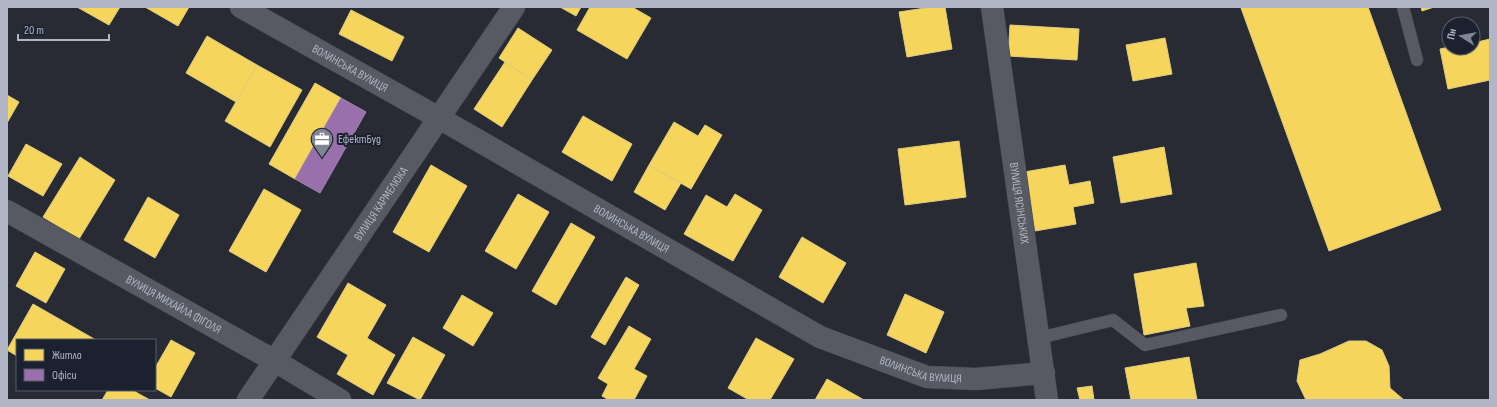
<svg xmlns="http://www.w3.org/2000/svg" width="1497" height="407" font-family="'Sofia Sans Condensed',sans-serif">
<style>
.homes{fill:#f6d55c;stroke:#e1cc7c}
.offices{fill:#9970ab;stroke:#a085b3}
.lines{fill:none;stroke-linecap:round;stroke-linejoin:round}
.service-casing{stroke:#44464d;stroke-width:13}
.minor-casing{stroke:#44464d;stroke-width:23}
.service{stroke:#575a63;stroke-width:12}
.minor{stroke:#575a63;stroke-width:22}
.labels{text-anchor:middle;stroke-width:4;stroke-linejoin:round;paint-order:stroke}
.street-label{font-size:12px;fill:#b1b6c6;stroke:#1b212f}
.poi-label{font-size:12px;fill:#b1b6c6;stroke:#1b212f;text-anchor:start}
</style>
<rect width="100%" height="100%" fill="#282b34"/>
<path class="homes" d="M 77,7 L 120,7 L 109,25 Z
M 145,7 L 189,7 L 178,26 Z
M 560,7 L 581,7 L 576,16 Z
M 590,7 L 632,7 L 651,18 L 627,59 L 577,30 Z
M 932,7 L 945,7 L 952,49 L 907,57 L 899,12 Z
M 1243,7 L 1368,7 L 1441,210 L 1329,251 L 1241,8 Z
M 1421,7 L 1434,7 L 1422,11 Z
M 351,10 L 404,37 L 392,61 L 339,34 Z
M 1010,25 L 1079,29 L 1077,60 L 1008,56 Z
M 518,28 L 552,50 L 532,80 L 499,58 Z
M 207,36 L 257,65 L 236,102 L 186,73 Z
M 1165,38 L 1172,74 L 1133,81 L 1126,45 Z
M 1490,39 L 1490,80 L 1448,89 L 1440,49 L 1449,47 L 1473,48 L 1473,43 Z
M 505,62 L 532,80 L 502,127 L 474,109 Z
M 257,65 L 302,90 L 270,147 L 225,121 Z
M 315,83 L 341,98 L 295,179 L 269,164 Z
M 7,95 L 19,102 L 7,123 Z
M 583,116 L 632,144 L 612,181 L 562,152 Z
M 674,122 L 698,136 L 705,125 L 722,135 L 691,189 L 649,165 Z
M 959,141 L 966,197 L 905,205 L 898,149 Z
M 26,144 L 62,164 L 43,196 L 8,176 Z
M 1164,147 L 1172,194 L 1121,203 L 1113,157 Z
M 80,157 L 115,180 L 79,239 L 43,217 Z
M 431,165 L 467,186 L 429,252 L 393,232 Z
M 649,165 L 681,183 L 665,210 L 634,192 Z
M 1065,165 L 1069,185 L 1090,181 L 1094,203 L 1073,207 L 1076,224 L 1035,231 L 1024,172 Z
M 264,189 L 301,210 L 266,272 L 229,251 Z
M 518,194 L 549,212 L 516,269 L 485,251 Z
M 735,194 L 762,210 L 733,261 L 684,234 L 706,195 L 727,207 Z
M 148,197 L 179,215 L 155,258 L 124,240 Z
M 571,223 L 595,237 L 556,305 L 532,291 Z
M 802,237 L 846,263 L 823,303 L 779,277 Z
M 35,252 L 65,269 L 46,303 L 16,286 Z
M 1196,263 L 1204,306 L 1186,308 L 1190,326 L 1144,335 L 1134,274 Z
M 626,277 L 639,285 L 605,345 L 591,337 Z
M 348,283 L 386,305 L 367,338 L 395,355 L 373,395 L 337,374 L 348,355 L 317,337 Z
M 905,294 L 944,312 L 926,353 L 887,335 Z
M 462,295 L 493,313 L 473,346 L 443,328 Z
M 33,304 L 96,340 L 17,340 L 17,356 L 7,350 Z
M 629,326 L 651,339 L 634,369 L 647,376 L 634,400 L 609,400 L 602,396 L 608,384 L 598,378 Z
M 413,337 L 445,355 L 420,400 L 387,383 Z
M 756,338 L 794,359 L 770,400 L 749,400 L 728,388 Z
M 171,340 L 195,353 L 171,397 L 155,388 L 155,368 Z
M 1349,341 L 1366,341 L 1382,350 L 1389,366 L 1390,388 L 1404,400 L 1306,400 L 1297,381 L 1300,360 L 1320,354 Z
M 1189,357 L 1197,400 L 1131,400 L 1125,368 Z
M 827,379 L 864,400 L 815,400 Z
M 1092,386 L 1094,400 L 1080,400 L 1077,388 Z
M 108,390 L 132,390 L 150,400 L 102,400 Z"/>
<path class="offices" d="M 341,98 L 366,112 L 320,193 L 295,179 Z"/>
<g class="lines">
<g class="service-casing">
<path id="service" d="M 1403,7 L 1417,60
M 1039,338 L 1113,320 L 1145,345 L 1281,315"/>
</g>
<g class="minor-casing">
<g id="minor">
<path id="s1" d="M 241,7 L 439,118 L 820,337 L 927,377 L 976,379 L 1044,373"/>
<path id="s2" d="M 992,7 L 1047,400"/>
<path id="s3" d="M 7,211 L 275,361 L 340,400"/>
<path id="s4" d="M 248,400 L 514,7"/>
</g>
</g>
<use href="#service" class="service"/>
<use href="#minor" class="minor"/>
</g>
<defs>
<g id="office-pin" transform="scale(1.15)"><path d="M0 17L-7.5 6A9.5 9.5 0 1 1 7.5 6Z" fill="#818593" stroke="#1b212f"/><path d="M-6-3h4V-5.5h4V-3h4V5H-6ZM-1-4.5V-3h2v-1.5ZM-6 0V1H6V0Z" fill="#fff"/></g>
</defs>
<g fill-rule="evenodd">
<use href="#office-pin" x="322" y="139"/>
</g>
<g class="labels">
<g class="street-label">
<text dy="4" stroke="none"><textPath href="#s1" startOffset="125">ВОЛИНСЬКА ВУЛИЦЯ</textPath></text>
<text dy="4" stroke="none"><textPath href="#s2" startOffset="198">ВУЛИЦЯ ЯСІНСЬКИХ</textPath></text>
<text dy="4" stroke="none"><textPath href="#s4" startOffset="237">ВУЛИЦЯ КАРМЕЛЮКА</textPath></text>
<text dy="4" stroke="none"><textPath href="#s1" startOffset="449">ВОЛИНСЬКА ВУЛИЦЯ</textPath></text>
<text dy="4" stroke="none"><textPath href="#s3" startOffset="191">ВУЛИЦЯ МИХАЙЛА ФІГОЛЯ</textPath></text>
<text dy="4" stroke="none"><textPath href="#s1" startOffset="773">ВОЛИНСЬКА ВУЛИЦЯ</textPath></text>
</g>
<g class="poi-label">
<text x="338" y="143">ЕфектБуд</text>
</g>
</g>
<rect width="1497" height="407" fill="none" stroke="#b1b6c6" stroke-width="16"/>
<rect x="16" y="339" width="140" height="52" fill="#1b212f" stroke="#575d6b"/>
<rect x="24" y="349" width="20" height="12" fill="#f6d55c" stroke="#575d6b"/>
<text x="52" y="359" font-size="12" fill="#b1b6c6">Житло</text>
<rect x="24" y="369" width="20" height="12" fill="#9970ab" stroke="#575d6b"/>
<text x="52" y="379" font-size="12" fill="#b1b6c6">Офіси</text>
<g transform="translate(1461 36) rotate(281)"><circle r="19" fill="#1b212f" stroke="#575d6b"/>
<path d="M0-3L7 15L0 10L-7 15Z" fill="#818593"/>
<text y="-6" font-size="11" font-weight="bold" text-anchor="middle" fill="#b1b6c6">Пн</text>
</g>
<path d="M18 34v6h91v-6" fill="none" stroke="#b1b6c6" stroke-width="2"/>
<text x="24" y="34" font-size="12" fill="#b1b6c6" stroke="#1b212f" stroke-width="3" paint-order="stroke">20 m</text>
</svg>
